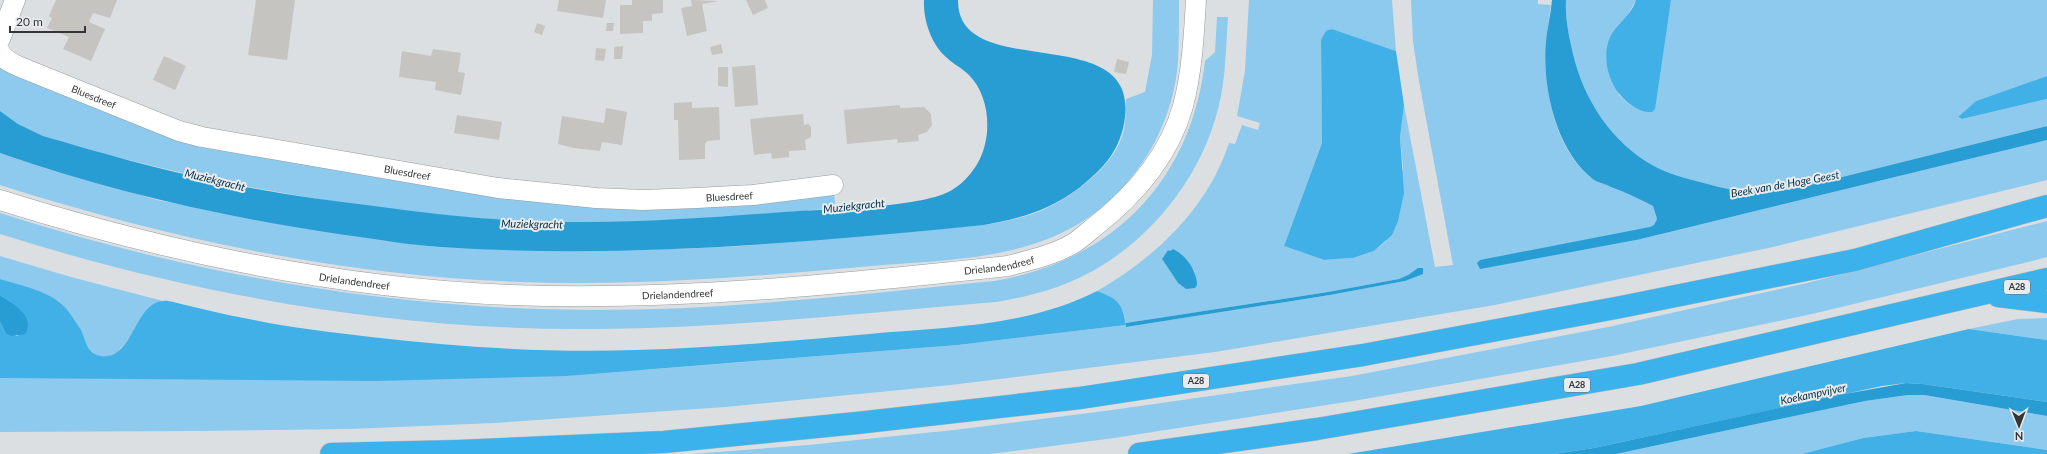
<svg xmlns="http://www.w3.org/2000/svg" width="2047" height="454" font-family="Lato,sans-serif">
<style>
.green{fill:#8dcaed;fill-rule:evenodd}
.forest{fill:#41b0e7}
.water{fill:#289dd3}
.building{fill:#c5c4c0}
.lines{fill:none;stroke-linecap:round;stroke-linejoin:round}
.street-casing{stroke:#989c9e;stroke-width:21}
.highway-casing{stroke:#bababb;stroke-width:23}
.street{stroke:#fff;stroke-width:20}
.highway{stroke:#3bb2ec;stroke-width:22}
.labels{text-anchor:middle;stroke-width:4;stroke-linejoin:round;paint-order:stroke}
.shield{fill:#e8ecef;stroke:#696c6e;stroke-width:1}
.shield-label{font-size:9px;font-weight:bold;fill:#333536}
.street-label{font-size:10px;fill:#333536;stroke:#e8ecef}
.water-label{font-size:11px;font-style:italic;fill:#002f45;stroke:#e8ecef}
</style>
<rect width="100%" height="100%" fill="#dbdfe1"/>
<path class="green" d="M 1153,0 L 1179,0 C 1179,20 1179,41 1178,61 C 1174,118 1145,172 1101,208 C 1034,263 943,259 861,267 C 747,277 635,286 521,282 C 343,276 169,239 0,185 L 0,153 L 157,200 L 380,240 L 437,247 L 517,250 L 678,249 L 744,246 L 984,225 C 1001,222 1019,219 1035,213 C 1064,203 1106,172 1119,144 C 1126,130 1126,113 1126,99 L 1145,92 L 1152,55 Z
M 1249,0 L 1392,0 L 1396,51 L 1332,29 L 1321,40 L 1322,143 L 1284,246 L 1324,260 L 1336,259 L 1353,258 L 1374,251 L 1386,241 L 1403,168 L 1400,137 L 1404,105 L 1435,267 L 1453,265 L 1419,81 L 1413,42 L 1411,0 L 1538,0 L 1538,4 L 1551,5 C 1541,61 1544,143 1594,180 C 1599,183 1606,184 1611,186 C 1625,192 1639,199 1653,206 L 1657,219 L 1654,225 L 1650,227 L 1641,239 L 2047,140 L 2047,180 L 1773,247 L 1495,305 L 1215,352 L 951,385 L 725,407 L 494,423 L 350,429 L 193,431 L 0,432 L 0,378 L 643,370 L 958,345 L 1126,325 L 1126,327 L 1330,295 L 1405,281 L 1418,268 L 1408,275 L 1399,279 L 1328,292 L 1126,323 C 1122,302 1117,299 1097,291 C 1155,258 1208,208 1229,143 L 1235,144 L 1242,125 L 1258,130 L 1260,123 L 1237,116 L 1245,71 ZM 1173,249 L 1188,263 L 1195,272 L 1186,289 L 1178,283 L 1162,259 L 1168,250 L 1170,251 Z
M 1566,0 L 1636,0 L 1627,16 L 1612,35 L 1607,52 L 1619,95 L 1629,104 L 1639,110 L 1667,21 L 1671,0 L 2047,0 L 2047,76 L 1976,101 L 1958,117 L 1962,119 L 2047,99 L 2047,126 L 1798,188 C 1757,195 1740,193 1700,182 C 1685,178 1668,174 1654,166 C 1612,143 1584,100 1573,54 C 1569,36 1565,19 1566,0 Z
M 1217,17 L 1228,17 C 1226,44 1226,70 1221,96 C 1206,173 1151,243 1081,277 C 1054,290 1026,297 996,302 C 864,313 731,328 597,329 C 395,331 193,295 0,234 L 0,213 C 194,275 392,310 596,310 C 729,310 862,294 994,281 C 1112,261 1191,182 1205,61 L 1215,52 Z
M 0,65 L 104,108 L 500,194 L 834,195 L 836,208 C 727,218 611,227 502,220 C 346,209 192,181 43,136 L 18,124 L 0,111 Z
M 2047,221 L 2047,257 L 2024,263 L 1812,314 L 1612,356 L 1359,400 L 1114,438 L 990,454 L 691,454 L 808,445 L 954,430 L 1112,410 L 1352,376 L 1608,327 L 1807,283 Z
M 0,256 L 71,277 L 163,301 L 149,308 L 125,344 L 116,353 L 108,356 L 98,356 L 90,351 L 86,344 L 81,331 L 67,310 L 38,291 L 0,279 Z
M 2047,318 L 2047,340 L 1969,329 L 2018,319 Z
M 1908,395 L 1924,395 L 2047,416 L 2047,450 L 1916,431 L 1863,438 L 1802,454 L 1616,454 L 1865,401 Z"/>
<path class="forest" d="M 1636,0 L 1671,0 L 1655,109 L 1652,112 C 1640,113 1630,105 1623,98 C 1607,82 1600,52 1613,32 C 1621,21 1632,13 1636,0 Z
M 1332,29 L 1396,51 L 1404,105 L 1400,137 L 1404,193 L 1398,221 L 1392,235 L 1374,251 L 1353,258 L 1336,259 L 1324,260 L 1284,246 L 1322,143 L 1321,40 L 1326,31 Z
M 2047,76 L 2047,99 L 1962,119 L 1958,117 L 1976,101 Z
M 0,279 C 22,286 53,291 68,311 C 72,316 77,324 81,330 C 86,341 87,354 101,356 C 134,360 133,304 163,301 C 168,300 176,303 181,304 C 204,309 226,315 249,319 C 290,328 331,332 371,337 C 458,347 547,353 635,350 C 713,348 791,341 869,334 C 947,327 1026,327 1097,291 C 1118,299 1122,302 1126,325 L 958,345 L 566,376 L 376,381 L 0,378 L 0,322 L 6,334 L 18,336 L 10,302 L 0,295 Z
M 1969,329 L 2047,340 L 2047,402 L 1923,384 L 1906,383 L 1882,386 L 1594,448 L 1553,454 L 1348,454 L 1641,406 Z
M 1916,431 L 2047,450 L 2047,454 L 1802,454 L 1863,438 Z"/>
<path class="water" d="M 924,0 L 958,0 C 957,84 1137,19 1125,117 C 1121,150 1104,168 1079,188 C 1050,210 1019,219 984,225 C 803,243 621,259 440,247 C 408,245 376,239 345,235 C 228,218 112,192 0,153 L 0,111 L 18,124 L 43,136 C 101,153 161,170 221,182 C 272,193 323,200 374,206 C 445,216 516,223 586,222 C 657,222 728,216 799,211 C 835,209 924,207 952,190 C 962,184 970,175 976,166 C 993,140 991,97 969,75 C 962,68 953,64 946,57 C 931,44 923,19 924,0 Z
M 1552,0 L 1566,0 C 1565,19 1569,36 1573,54 C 1584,100 1612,143 1654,166 C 1668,174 1685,178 1700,182 C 1740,193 1758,195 1798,188 L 2047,126 L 2047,140 L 1641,239 L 1480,269 L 1477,263 L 1480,260 L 1650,227 L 1654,225 L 1657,219 L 1653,206 C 1639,199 1625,192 1611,187 C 1606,184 1599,183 1594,180 C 1556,152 1542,87 1546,42 C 1547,28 1551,14 1552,0 Z
M 1173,249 C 1186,255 1197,271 1197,285 L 1195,288 L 1186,289 L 1178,283 L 1162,259 L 1168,250 L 1170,251 Z
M 1418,268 L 1423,268 L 1423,274 L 1405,281 L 1330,295 L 1126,327 L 1126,323 L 1328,292 L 1399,279 L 1408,275 Z
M 0,295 C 13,304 36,316 25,334 L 12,336 L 6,334 L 0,322 Z
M 1906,383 L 1923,384 L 2047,402 L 2047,416 L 1924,395 L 1908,395 L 1865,401 L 1616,454 L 1553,454 L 1594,448 L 1839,395 Z"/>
<path class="building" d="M 56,0 L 117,0 L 110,18 L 93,13 L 89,22 L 105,29 L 91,61 L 63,49 L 69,37 L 47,28 L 52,18 L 49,16 Z
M 256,0 L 295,0 L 287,60 L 248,55 Z
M 559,0 L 606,0 L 603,18 L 557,11 Z
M 632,0 L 663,0 L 663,13 L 652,14 L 652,21 L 643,21 L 643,33 L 620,34 L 620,5 L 632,5 Z
M 691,0 L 719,1 L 702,4 L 707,31 L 687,36 L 681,8 L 692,6 Z
M 746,0 L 765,0 L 768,8 L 753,15 Z
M 537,23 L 545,26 L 542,35 L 534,32 Z
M 607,23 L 614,23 L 613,31 L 606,31 Z
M 721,44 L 723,53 L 712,55 L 710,47 Z
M 623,46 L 622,59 L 614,59 L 614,47 Z
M 596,48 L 606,49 L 604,61 L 595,60 Z
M 433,49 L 461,53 L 458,72 L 465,73 L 461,95 L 435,90 L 436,82 L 399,77 L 402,51 L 431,56 Z
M 164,56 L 186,66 L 175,90 L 153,80 Z
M 1117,59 L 1129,62 L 1126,74 L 1114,72 Z
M 755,65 L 758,105 L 735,107 L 732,67 Z
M 718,67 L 728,67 L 728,87 L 718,86 Z
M 692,102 L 692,108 L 719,107 L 720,140 L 707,141 L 705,144 L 705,159 L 679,160 L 678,120 L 674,120 L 674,103 Z
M 900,105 L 900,108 L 924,107 L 931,114 L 932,125 L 927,132 L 918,135 L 919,141 L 898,143 L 897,139 L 847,144 L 844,110 Z
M 606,108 L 627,112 L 622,145 L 602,142 L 600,151 L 574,148 L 558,144 L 562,116 L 604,123 Z
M 803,114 L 804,125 L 808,124 L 811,127 L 811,137 L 805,140 L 806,150 L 789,151 L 789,157 L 772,159 L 771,153 L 754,155 L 750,119 Z
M 457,115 L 502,122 L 499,140 L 454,133 Z"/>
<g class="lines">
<g class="street-casing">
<g id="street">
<path d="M 0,39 L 15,0"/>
<path id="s1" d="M 0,52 C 5,63 19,66 30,71 L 179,131 L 202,137 L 498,188 L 596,198 L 643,200 L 696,198 L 753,195 L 833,185"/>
<path id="s2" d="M 0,200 C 166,252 338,289 512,295 C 678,301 843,284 1008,266 C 1030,260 1054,255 1074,243 C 1080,239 1087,233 1093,228 C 1133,197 1169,156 1183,106 C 1192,72 1194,35 1196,0"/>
</g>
</g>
<g class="highway-casing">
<path id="highway" d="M 1998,296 L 2047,302
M 331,454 L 458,451 L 664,442 L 857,423 L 1080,398 L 1363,355 L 1621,307 L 1855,260 L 2047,206
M 1139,454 L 1317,429 L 1638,374 L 2047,279"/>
</g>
<use href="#street" class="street"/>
<use href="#highway" class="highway"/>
</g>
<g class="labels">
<g class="shield">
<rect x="2004" y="280" width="26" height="14" rx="3"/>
<rect x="1183" y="374" width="26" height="14" rx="3"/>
<rect x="1564" y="378" width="26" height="14" rx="3"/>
</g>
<g class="shield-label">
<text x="2017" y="290">A28</text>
<text x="1196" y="384">A28</text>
<text x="1577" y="388">A28</text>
</g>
<g class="street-label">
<text dy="4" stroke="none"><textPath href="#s1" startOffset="105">Bluesdreef</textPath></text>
<text dy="4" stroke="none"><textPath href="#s1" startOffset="429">Bluesdreef</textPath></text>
<text dy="4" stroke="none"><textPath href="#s1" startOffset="753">Bluesdreef</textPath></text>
<text dy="4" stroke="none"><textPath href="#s2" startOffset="1011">Drielandendreef</textPath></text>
<text dy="4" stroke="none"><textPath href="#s2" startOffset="364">Drielandendreef</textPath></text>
<text dy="4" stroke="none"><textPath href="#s2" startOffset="688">Drielandendreef</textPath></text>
</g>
<g class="water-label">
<text transform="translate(215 180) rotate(14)" y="4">Muziekgracht</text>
<text transform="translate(1785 184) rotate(-10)" y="4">Beek van de Hoge Geest</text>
<text transform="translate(854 206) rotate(-6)" y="4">Muziekgracht</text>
<text transform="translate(532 224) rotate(1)" y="4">Muziekgracht</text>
<text transform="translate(1813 394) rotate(-12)" y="4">Koekampvijver</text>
</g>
</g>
<g transform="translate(2019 426) rotate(179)" stroke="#e8ecef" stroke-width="3" paint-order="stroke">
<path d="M0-3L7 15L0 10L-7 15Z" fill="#333536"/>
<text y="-6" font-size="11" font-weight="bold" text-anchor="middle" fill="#333536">N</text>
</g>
<path d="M10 26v6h75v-6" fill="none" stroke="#333536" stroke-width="2"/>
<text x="16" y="26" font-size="12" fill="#333536" stroke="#e8ecef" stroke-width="3" paint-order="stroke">20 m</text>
</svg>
